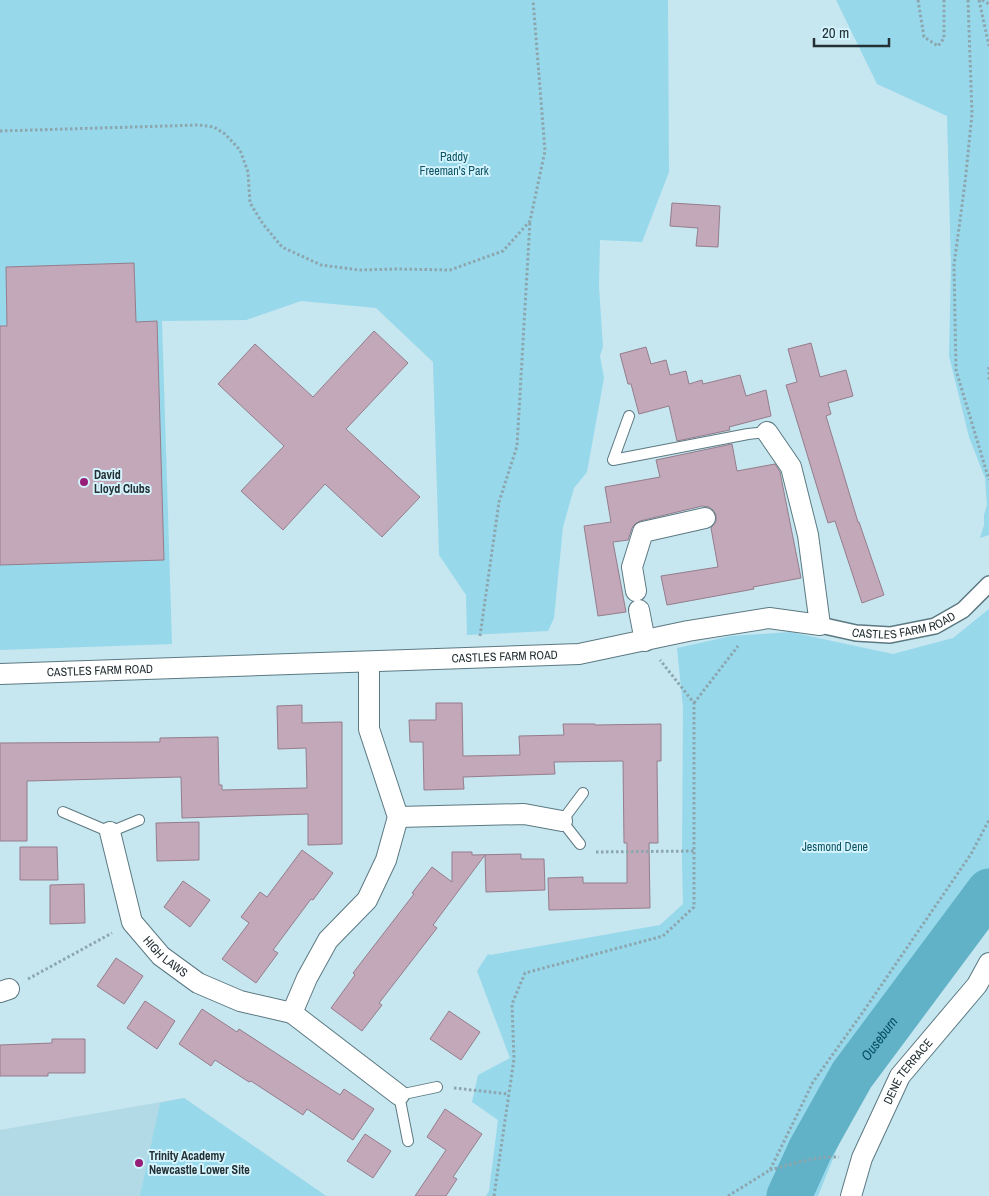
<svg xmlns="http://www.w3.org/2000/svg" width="989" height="1196" font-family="'Archivo Narrow',sans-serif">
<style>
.built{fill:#b1dae6}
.green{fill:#97d8eb}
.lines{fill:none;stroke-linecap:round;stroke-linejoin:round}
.river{stroke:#61b1c7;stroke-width:45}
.building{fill:#c2a8b8;stroke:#957d8c}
.service-casing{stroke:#5c7982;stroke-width:12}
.pedestrian-casing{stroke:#5c7982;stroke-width:18}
.minor-casing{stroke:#5c7982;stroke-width:22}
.path{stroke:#8da6ae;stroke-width:3;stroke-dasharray:2.5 2.5;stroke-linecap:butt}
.service{stroke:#fff;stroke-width:10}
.pedestrian{stroke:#fff;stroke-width:15}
.minor{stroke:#fff;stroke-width:20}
.poi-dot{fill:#961d78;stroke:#d3f3fd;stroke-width:2}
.labels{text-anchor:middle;stroke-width:4;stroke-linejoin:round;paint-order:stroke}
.park-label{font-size:12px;fill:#0d5363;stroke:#d3f3fd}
.poi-label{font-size:12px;font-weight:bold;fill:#243034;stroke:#d3f3fd;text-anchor:start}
.street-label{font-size:12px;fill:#243034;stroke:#d3f3fd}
.water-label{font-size:14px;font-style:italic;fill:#034d5e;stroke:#d3f3fd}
</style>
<rect width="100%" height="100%" fill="#c6e6f0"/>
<path class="built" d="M 184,1098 L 326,1196 L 0,1196 L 0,1130 Z"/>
<path class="green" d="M 0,0 L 668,0 L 669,172 L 642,242 L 600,240 L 599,287 L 603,347 L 600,356 L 604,378 L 587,472 L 574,488 L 563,527 L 554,618 L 548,631 L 467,635 L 466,595 L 439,555 L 433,362 L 376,308 L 301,301 L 246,320 L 162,321 L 172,644 L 0,650 Z
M 836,0 L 989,0 L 989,535 L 980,538 L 984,525 L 984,515 L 987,505 L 985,478 L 969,437 L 949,356 L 951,266 L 947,116 L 877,84 Z
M 989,609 L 989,914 L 943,972 L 861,1089 L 818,1196 L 486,1196 L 489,1191 L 498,1120 L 472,1102 L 478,1075 L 510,1058 L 477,971 L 488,954 L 490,955 L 660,925 L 683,904 L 682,861 L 683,708 L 677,648 L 731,636 L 790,632 L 893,654 L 953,638 Z
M 184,1098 L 326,1196 L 140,1196 L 160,1103 Z"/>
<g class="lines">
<path class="river" id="s1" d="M 789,1196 L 810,1150 L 852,1075 L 989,891"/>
</g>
<path class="building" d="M 672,203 L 720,206 L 718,247 L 696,246 L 698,228 L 670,226 Z
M 134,263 L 136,322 L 157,321 L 164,560 L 0,565 L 0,326 L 7,326 L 6,267 Z
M 374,331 L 408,363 L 346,429 L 420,497 L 382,537 L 325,484 L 283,530 L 241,491 L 284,446 L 218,384 L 255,344 L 313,397 Z
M 811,343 L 820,377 L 846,370 L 853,396 L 828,403 L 831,414 L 826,416 L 858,522 L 859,522 L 884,595 L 862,603 L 835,521 L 828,523 L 786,385 L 797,382 L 788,349 Z
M 646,347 L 651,364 L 666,360 L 670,375 L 686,371 L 689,384 L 702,380 L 703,384 L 740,375 L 746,396 L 766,390 L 771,416 L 729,427 L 730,430 L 677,441 L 669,406 L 639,414 L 631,384 L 628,384 L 620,354 Z
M 732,444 L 737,471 L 775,464 L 780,472 L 801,578 L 753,587 L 754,589 L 667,605 L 661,576 L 718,567 L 711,528 L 716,522 L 716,515 L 713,510 L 709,507 L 702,506 L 640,521 L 635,524 L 632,528 L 628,540 L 613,542 L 626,612 L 598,616 L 584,526 L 611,522 L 605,487 L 660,477 L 656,460 Z
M 436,703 L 462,703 L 463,756 L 520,755 L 519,736 L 564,735 L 563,724 L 595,724 L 595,725 L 661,724 L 661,761 L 657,761 L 658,843 L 649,843 L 650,908 L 549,910 L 548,878 L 583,877 L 583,883 L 627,883 L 627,843 L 624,843 L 623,761 L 554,762 L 555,774 L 463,777 L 464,789 L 424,790 L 423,742 L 410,742 L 409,720 L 436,720 Z
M 302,705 L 302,723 L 342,722 L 342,844 L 308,845 L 308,814 L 182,818 L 181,777 L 27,781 L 27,841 L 0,841 L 0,743 L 160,742 L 160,738 L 218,737 L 219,785 L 222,785 L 222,790 L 307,788 L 306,748 L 278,749 L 277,706 Z
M 199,822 L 199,860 L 157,861 L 156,823 Z
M 20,847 L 57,847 L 58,880 L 20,880 Z
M 302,850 L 333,873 L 313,900 L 311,899 L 273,950 L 278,953 L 256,983 L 222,959 L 249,923 L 241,917 L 260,892 L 267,897 Z
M 452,852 L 472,852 L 472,855 L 521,854 L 521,859 L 544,859 L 545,890 L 486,892 L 485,855 L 433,925 L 437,928 L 379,1003 L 382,1005 L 362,1031 L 331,1008 L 355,975 L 353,973 L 414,894 L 412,893 L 432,867 L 452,882 Z
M 183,881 L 210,900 L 190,927 L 164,907 Z
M 84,884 L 85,923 L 50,924 L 50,885 Z
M 116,958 L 143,976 L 124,1004 L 97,986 Z
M 145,1001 L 175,1021 L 157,1049 L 127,1028 Z
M 202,1009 L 237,1032 L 239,1029 L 340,1095 L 344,1089 L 374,1109 L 353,1140 L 307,1109 L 303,1115 L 251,1081 L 249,1082 L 215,1060 L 211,1066 L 179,1044 Z
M 449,1011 L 480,1032 L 461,1060 L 430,1039 Z
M 52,1039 L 85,1039 L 85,1073 L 48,1073 L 48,1076 L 0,1076 L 0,1045 L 52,1043 Z
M 445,1109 L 482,1134 L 453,1177 L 457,1179 L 446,1196 L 415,1196 L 446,1150 L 427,1137 Z
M 365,1134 L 391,1151 L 373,1178 L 347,1161 Z"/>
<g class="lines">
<g class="service-casing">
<path id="service" d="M 629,416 L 613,460 L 748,434 L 767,432
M 63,812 L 110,832 L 139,820
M 580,844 L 562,821 L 583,793
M 408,1141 L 399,1095 L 437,1087"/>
</g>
<g class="pedestrian-casing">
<g id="pedestrian">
<path id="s2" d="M 820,625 L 856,633 L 890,635 L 935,626 L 963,610 L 989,584"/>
</g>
</g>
<g class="minor-casing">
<g id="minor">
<path d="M 636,591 L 632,567 L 643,532 L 705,518"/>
<path d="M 639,610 L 645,641"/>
<path id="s3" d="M 0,674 L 579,654 L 688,631 L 769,618 L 820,625 L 808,535 L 791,467 L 767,432"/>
<path d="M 398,817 L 524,814 L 562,821"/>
<path id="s4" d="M 110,832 L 132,922 L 161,956 L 198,983 L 240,1001 L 292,1013 L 307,978 L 328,940 L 367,900 L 386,860 L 398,817 L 369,729 L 369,662"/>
<path d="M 0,992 L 9,989"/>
<path d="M 292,1013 L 399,1095"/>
<path id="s5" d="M 851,1196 L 862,1158 L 900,1076 L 977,985 L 989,963"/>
</g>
</g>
<path class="path" d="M 918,0 L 924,37 L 938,46 L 944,38 L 944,0
M 968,0 L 972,114 L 965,183 L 954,265 L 956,370 L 989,480
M 979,0 L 989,46
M 982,0 L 989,4
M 0,131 L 199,125 L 214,127 L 225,134 L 240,150 L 248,172 L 250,203 L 263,224 L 282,247 L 321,265 L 359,270 L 397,269 L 450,270 L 503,251 L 530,221 L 545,151 L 533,0
M 989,367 L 989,381
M 480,636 L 499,502 L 517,446 L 530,221
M 694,703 L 738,646
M 596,852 L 695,851
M 28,979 L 112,933
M 454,1088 L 508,1094
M 770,1170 C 792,1164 816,1156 839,1157
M 494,1196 L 514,1059 L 512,1004 L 525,973 L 663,936 L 694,907 L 694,703 L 660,660
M 728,1196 L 770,1170 L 813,1082 L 863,1012 L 971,854 L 989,820"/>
<use href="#service" class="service"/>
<use href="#pedestrian" class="pedestrian"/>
<use href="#minor" class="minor"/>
</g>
<g class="poi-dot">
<circle cx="84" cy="482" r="5"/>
<circle cx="139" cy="1163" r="5"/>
</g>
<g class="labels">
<g class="park-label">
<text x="454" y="161">Paddy<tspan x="454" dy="14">Freeman's Park</tspan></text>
<text x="835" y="851">Jesmond Dene</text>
</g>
<g class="poi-label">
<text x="94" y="479">David<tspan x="94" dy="14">Lloyd Clubs</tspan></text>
<text x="149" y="1160">Trinity Academy<tspan x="149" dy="14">Newcastle Lower Site</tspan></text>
</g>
<g class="street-label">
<text dy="4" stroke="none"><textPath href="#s2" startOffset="86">CASTLES FARM ROAD</textPath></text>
<text dy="4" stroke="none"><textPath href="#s3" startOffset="505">CASTLES FARM ROAD</textPath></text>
<text dy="4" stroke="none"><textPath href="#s3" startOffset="100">CASTLES FARM ROAD</textPath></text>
<text dy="4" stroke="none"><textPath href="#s4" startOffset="141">HIGH LAWS</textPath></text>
<text dy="4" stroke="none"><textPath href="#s5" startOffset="138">DENE TERRACE</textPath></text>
</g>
<g class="water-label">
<text dy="5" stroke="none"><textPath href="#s1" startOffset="182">Ouseburn</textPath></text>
</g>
</g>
<path d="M814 38v8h75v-8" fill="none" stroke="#243034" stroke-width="2.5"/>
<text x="822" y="38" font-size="15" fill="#243034" stroke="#d3f3fd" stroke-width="4" paint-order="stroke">20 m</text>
</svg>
